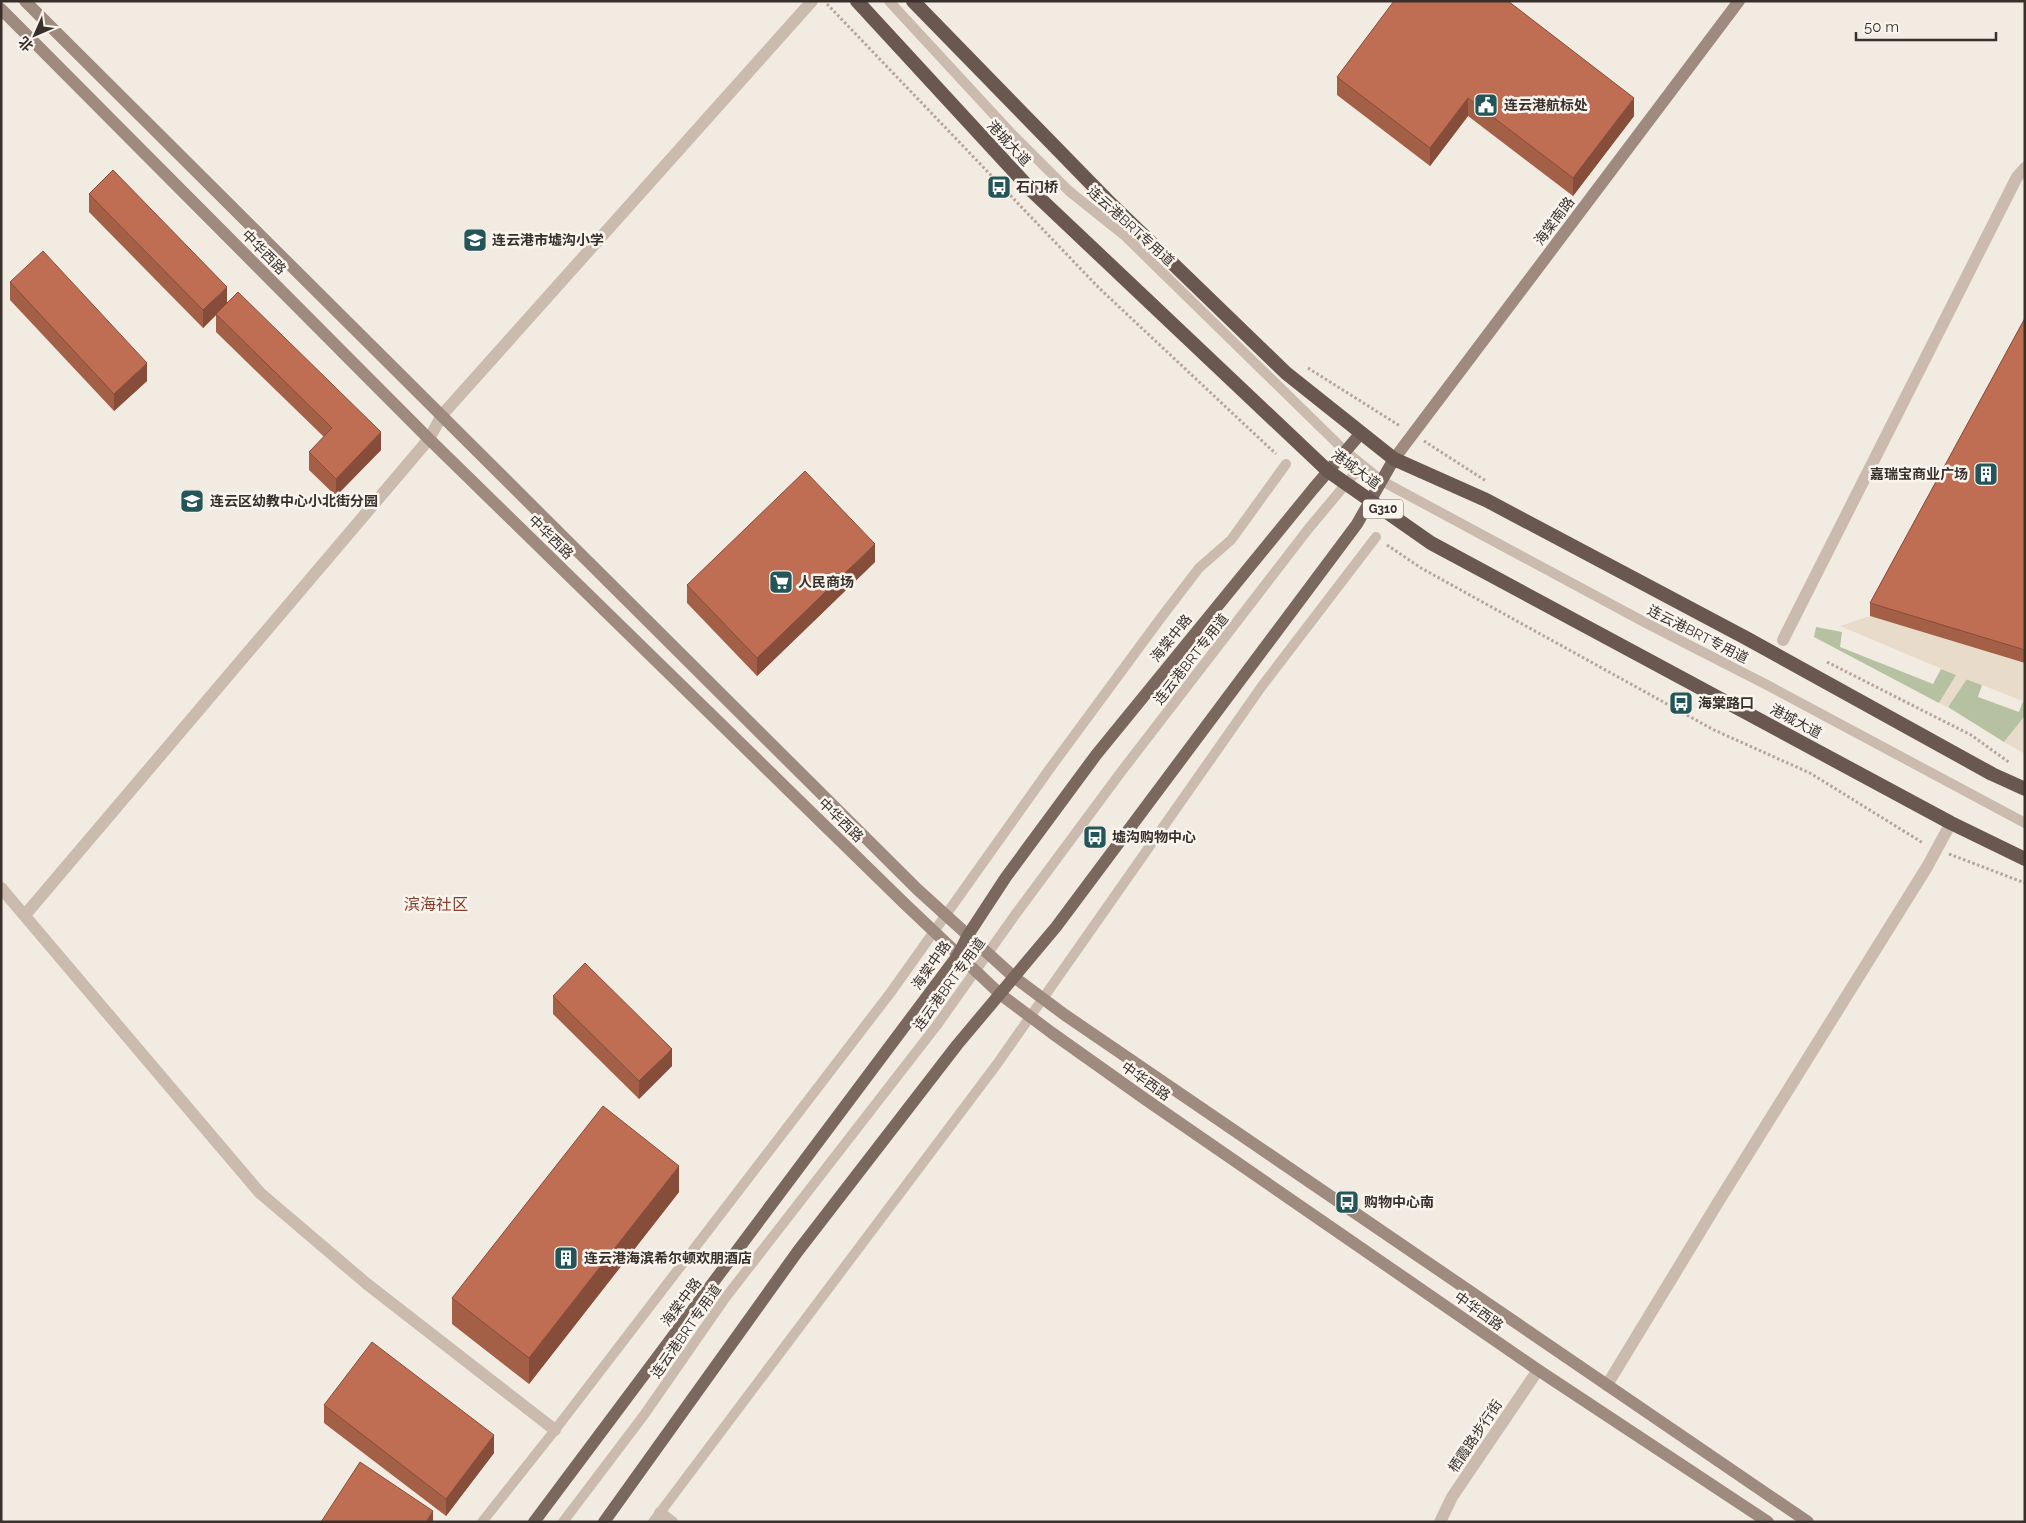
<svg xmlns="http://www.w3.org/2000/svg" width="2026" height="1523" font-family="Raleway,'Noto Sans SC',sans-serif">
<style>
.green{fill:#b6c1a2}
.plaza{fill:#e9dbca}
.lines{fill:none;stroke-linecap:round;stroke-linejoin:round}
.path{stroke:#b6a598;stroke-width:3;stroke-dasharray:2.5 2.5;stroke-linecap:butt}
.service{stroke:#cabbae;stroke-width:10}
.pedestrian{stroke:#cabbae;stroke-width:12}
.minor{stroke:#cabbae;stroke-width:12}
.tertiary{stroke:#cabbae;stroke-width:12}
.secondary{stroke:#9e8a7f;stroke-width:12}
.primary{stroke:#7a675e;stroke-width:12}
.trunk{stroke:#6a5850;stroke-width:14}
.wall{fill:#a45f47}
.shaded-wall{fill:#864d3a}
.building{fill:#bf6e53;stroke:#864d3a}
.labels{text-anchor:middle;stroke-width:5;stroke-linejoin:round;paint-order:stroke}
.shield{fill:#faf4ee;stroke:#736b66;stroke-width:1}
.shield-label{font-size:12px;font-weight:bold;fill:#39302c}
.poi-label{font-size:14px;font-weight:bold;fill:#39302c;stroke:#faf4ee;text-anchor:start}
.street-label{font-size:14px;fill:#39302c;stroke:#faf4ee}
.quarter-label{font-size:16px;fill:#843f29;stroke:#faf4ee}
</style>
<rect width="100%" height="100%" fill="#f2ebe1"/>
<path class="green" d="M 1816,627 L 1842,632 L 1840,647 L 1933,684 L 1941,669 L 1957,675 L 1939,703 L 1814,637 Z
M 1966,679 L 1982,685 L 1978,697 L 2019,712 L 2023,701 L 2025,702 L 2025,716 L 2004,742 L 1948,707 Z"/>
<path class="plaza" d="M 1870,616 L 2025,663 L 2025,702 L 1967,679 L 1948,707 L 1939,703 L 1956,675 L 1840,626 Z
M 2025,716 L 2025,754 L 2004,742 Z"/>
<g class="lines">
<path class="path" d="M 827,4 L 1099,288 L 1276,454
M 1308,368 L 1400,426
M 1424,441 L 1486,481
M 1387,545 L 1421,568 L 1714,730 L 1810,773 L 1923,843
M 1827,662 L 1971,735 L 2010,763
M 1949,854 L 2025,883"/>
<path class="service" d="M 889,1 L 1010,132 L 1069,191 L 1124,235 L 1345,451 L 1382,481 L 1646,623 L 1769,686 L 2025,823
M 482,1522 L 555,1430 L 891,992 L 1051,767 L 1160,619 L 1199,568 L 1231,540 L 1286,464
M 563,1522 L 644,1415 L 726,1297 L 937,1025 L 1015,915 L 1121,772 L 1309,528 L 1361,466
M 653,1522 L 997,1064 L 1262,686 L 1376,537"/>
<path class="pedestrian" d="M 660,1513 L 672,1522"/>
<path class="minor" d="M 1783,640 L 2017,177 L 2025,168
M 1,888 L 260,1193 L 367,1284 L 555,1430
M 1607,1385 L 1717,1204 L 1927,867 L 1951,823
M 1440,1522 L 1452,1497 L 1538,1370"/>
<path class="tertiary" d="M 25,915 L 429,439 L 442,415 L 812,1"/>
<path class="secondary" d="M 25,1 L 917,889 L 1014,977 L 1065,1015 L 1808,1522
M 1,9 L 429,439 L 905,904 L 1000,994 L 1052,1033 L 1145,1099 L 1538,1370 L 1768,1522
M 1394,459 L 1739,1"/>
<path class="primary" d="M 534,1522 L 958,955 L 968,935 L 1006,877 L 1096,755 L 1313,489 L 1361,433
M 604,1522 L 798,1251 L 957,1045 L 1056,927 L 1357,524 L 1394,459"/>
<path class="trunk" d="M 857,1 L 1033,192 L 1328,471 L 1431,543 L 1951,823 L 2025,859
M 913,1 L 1107,200 L 1286,373 L 1394,459 L 1486,500 L 1746,638 L 1992,774 L 2025,789"/>
</g>
<path class="wall" d="M 1337,77 L 1634,116 L 1573,196 L 1468,116 L 1430,166 L 1337,95 Z
M 89,194 L 227,303 L 381,450 L 336,496 L 309,470 L 309,452 L 324,437 L 216,332 L 216,315 L 203,328 L 89,212 Z
M 10,282 L 147,381 L 114,411 L 10,300 Z
M 2025,318 L 2025,663 L 1870,616 L 1870,603 Z
M 875,562 L 757,676 L 687,603 L 687,585 Z
M 553,996 L 672,1066 L 639,1099 L 553,1014 Z
M 679,1192 L 529,1384 L 452,1324 L 452,1298 Z
M 324,1405 L 494,1453 L 446,1516 L 324,1423 Z"/>
<path class="shaded-wall" d="M 1468,98 L 1468,116 L 1430,166 L 1430,148 Z
M 1634,98 L 1634,116 L 1573,196 L 1573,178 Z
M 227,287 L 227,304 L 203,328 L 203,310 Z
M 147,363 L 147,381 L 114,411 L 114,394 Z
M 381,432 L 381,450 L 336,496 L 336,479 Z
M 875,544 L 875,562 L 757,676 L 757,658 Z
M 672,1049 L 672,1066 L 639,1099 L 639,1081 Z
M 679,1166 L 679,1192 L 529,1384 L 529,1358 Z
M 494,1435 L 494,1453 L 446,1516 L 446,1499 Z
M 433,1511 L 433,1522 L 426,1522 Z"/>
<path class="building" d="M 1394,1 L 1508,1 L 1634,98 L 1573,178 L 1468,98 L 1430,148 L 1337,77 Z
M 113,170 L 227,287 L 203,310 L 89,194 Z
M 43,251 L 147,363 L 114,394 L 10,282 Z
M 238,292 L 381,432 L 336,479 L 309,452 L 332,428 L 216,314 Z
M 2025,318 L 2025,650 L 1870,603 Z
M 805,471 L 875,544 L 757,658 L 687,585 Z
M 585,963 L 672,1049 L 639,1081 L 553,996 Z
M 603,1106 L 679,1166 L 529,1358 L 452,1298 Z
M 372,1342 L 494,1435 L 446,1499 L 324,1405 Z
M 360,1462 L 433,1511 L 426,1522 L 321,1522 Z"/>
<defs>
<g id="civic-square" transform="scale(1.25)"><rect x="-9" y="-9" width="18" height="18" rx="4" fill="#235559" stroke="#faf4ee"/><path d="M-.6-6.5H3V-4.5H.6V-3L4-1V1h2V6H-6V1h2V-1L-.6-3ZM-1.2 2.5V6h2.4V2.5Z" fill="#fff"/></g>
<g id="bus-square" transform="scale(1.25)"><rect x="-9" y="-9" width="18" height="18" rx="4" fill="#235559" stroke="#faf4ee"/><path d="M-5-6H5V4H4V6H2V4H-2V6H-4V4H-5ZM-3.5-4V0h7V-4ZM-3.5 1.2v1.5H-2V1.2ZM2 1.2v1.5H3.5V1.2Z" fill="#fff"/></g>
<g id="school-square" transform="scale(1.25)"><rect x="-9" y="-9" width="18" height="18" rx="4" fill="#235559" stroke="#faf4ee"/><path d="M0-5L7-2L0 1L-7-2ZM-4 1L0 2.5L4 1V4Q0 6-4 4Z" fill="#fff"/></g>
<g id="building-square" transform="scale(1.25)"><rect x="-9" y="-9" width="18" height="18" rx="4" fill="#235559" stroke="#faf4ee"/><path d="M-4-6H4V6H1V3H-1V6H-4ZM-2.5-4.3h1.7v1.8h-1.7ZM.8-4.3h1.7v1.8H.8ZM-2.5-1h1.7V.8h-1.7ZM.8-1h1.7V.8H.8Z" fill="#fff"/></g>
<g id="supermarket-square" transform="scale(1.25)"><rect x="-9" y="-9" width="18" height="18" rx="4" fill="#235559" stroke="#faf4ee"/><path d="M-6-5.5h2.5l.6 2H6L4.5 2H-2.5L-4.4-4H-6ZM-1.5 3.2a1.3 1.3 0 1 0 .1 0ZM3 3.2a1.3 1.3 0 1 0 .1 0Z" fill="#fff"/></g>
</defs>
<g fill-rule="evenodd">
<use href="#civic-square" x="1486" y="105"/>
<use href="#bus-square" x="999" y="187"/>
<use href="#school-square" x="475" y="240"/>
<use href="#building-square" x="1986" y="474"/>
<use href="#school-square" x="192" y="501"/>
<use href="#supermarket-square" x="781" y="582"/>
<use href="#bus-square" x="1681" y="703"/>
<use href="#bus-square" x="1095" y="837"/>
<use href="#bus-square" x="1347" y="1202"/>
<use href="#building-square" x="566" y="1258"/>
</g>
<g class="labels">
<rect class="shield" x="1363" y="499.5" width="40" height="19" rx="4"/>
<g class="shield-label">
<text x="1383" y="513">G310</text>
</g>
<g class="poi-label">
<text x="1504" y="110">连云港航标处</text>
<text x="1016" y="192">石门桥</text>
<text x="492" y="245">连云港市墟沟小学</text>
<text x="1968" y="479" text-anchor="end">嘉瑞宝商业广场</text>
<text x="210" y="506">连云区幼教中心小北街分园</text>
<text x="798" y="587">人民商场</text>
<text x="1698" y="708">海棠路口</text>
<text x="1112" y="842">墟沟购物中心</text>
<text x="1364" y="1207">购物中心南</text>
<text x="584" y="1263">连云港海滨希尔顿欢朋酒店</text>
</g>
<g class="street-label">
<text transform="translate(1009 143) rotate(47)" y="5">港城大道</text>
<text transform="translate(1554 221) rotate(-53)" y="5">海棠南路</text>
<text transform="translate(1131 226) rotate(42)" y="5">连云港BRT专用道</text>
<text transform="translate(264 252) rotate(45)" y="5">中华西路</text>
<text transform="translate(1356 469) rotate(36)" y="5">港城大道</text>
<text transform="translate(551 537) rotate(44)" y="5">中华西路</text>
<text transform="translate(1698 634) rotate(27)" y="5">连云港BRT专用道</text>
<text transform="translate(1171 638) rotate(-51)" y="5">海棠中路</text>
<text transform="translate(1191 659) rotate(-52)" y="5">连云港BRT专用道</text>
<text transform="translate(1796 721) rotate(28)" y="5">港城大道</text>
<text transform="translate(841 820) rotate(44)" y="5">中华西路</text>
<text transform="translate(931 965) rotate(-55)" y="5">海棠中路</text>
<text transform="translate(949 984) rotate(-54)" y="5">连云港BRT专用道</text>
<text transform="translate(1146 1081) rotate(35)" y="5">中华西路</text>
<text transform="translate(681 1302) rotate(-53)" y="5">海棠中路</text>
<text transform="translate(1479 1311) rotate(35)" y="5">中华西路</text>
<text transform="translate(686 1331) rotate(-55)" y="5">连云港BRT专用道</text>
<text transform="translate(1475 1436) rotate(-56)" y="5">栖霞路步行街</text>
</g>
<g class="quarter-label">
<text x="436" y="910">滨海社区</text>
</g>
</g>
<rect width="2026" height="1523" fill="none" stroke="#39302c" stroke-width="5"/>
<g transform="translate(35 35) rotate(225)" stroke="#faf4ee" stroke-width="4" paint-order="stroke">
<path d="M0-4L9 19L0 12L-9 19Z" fill="#39302c"/>
<text y="-8" font-size="14" font-weight="bold" text-anchor="middle" fill="#39302c">北</text>
</g>
<path d="M1856 32v8h140v-8" fill="none" stroke="#39302c" stroke-width="2.5"/>
<text x="1864" y="32" font-size="15" fill="#39302c" stroke="#faf4ee" stroke-width="4" paint-order="stroke">50 m</text>
</svg>
